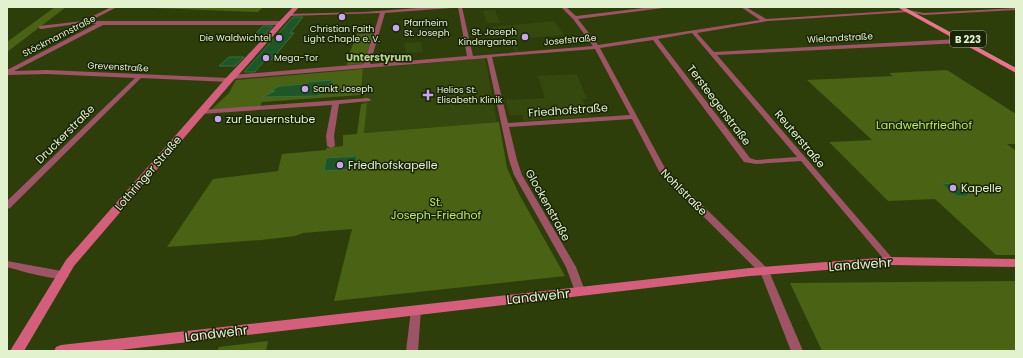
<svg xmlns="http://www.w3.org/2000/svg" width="1023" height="358" font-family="Poppins,sans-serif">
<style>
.built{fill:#35480d}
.green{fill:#496214}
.building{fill:#1f5627;stroke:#396f3e}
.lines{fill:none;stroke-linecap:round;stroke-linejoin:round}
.street{fill:#9d5465;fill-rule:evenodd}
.secondary{fill:#d35f7d;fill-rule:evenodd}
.primary{fill:#fd6790;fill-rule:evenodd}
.tram{stroke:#98a77d;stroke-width:1}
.poi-dot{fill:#c8a5ee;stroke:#192307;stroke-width:1.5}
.labels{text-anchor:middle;stroke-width:3;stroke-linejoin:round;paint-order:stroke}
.far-poi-label{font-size:9px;fill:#e2f1ce;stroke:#192307;text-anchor:start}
.far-street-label{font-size:9px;fill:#e2f1ce;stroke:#192307}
.shield{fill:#192307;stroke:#a6b392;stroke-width:1}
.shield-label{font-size:10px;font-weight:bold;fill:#e2f1ce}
.far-neighbourhood-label{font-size:10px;font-weight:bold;fill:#b9d48f;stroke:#192307}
.street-label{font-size:11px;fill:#e2f1ce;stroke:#192307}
.poi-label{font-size:11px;fill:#e2f1ce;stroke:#192307;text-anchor:start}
.park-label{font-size:11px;fill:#baef53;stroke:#192307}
.near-street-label{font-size:13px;fill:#e2f1ce;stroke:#192307}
</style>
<rect width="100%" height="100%" fill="#2e3e0a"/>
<path class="built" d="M 495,10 L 500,23 L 487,23 L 483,11 Z
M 554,21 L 564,35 L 514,39 L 518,53 L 516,54 L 512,43 L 497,44 L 496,39 L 511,38 L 509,31 L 494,32 L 492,27 Z
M 421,42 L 423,52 L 406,53 L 404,43 Z
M 485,58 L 497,122 L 363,133 L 363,69 Z
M 577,74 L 587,99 L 582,99 L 590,117 L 524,121 L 522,115 L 510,116 L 506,100 L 545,98 L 538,76 Z"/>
<path class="green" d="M 55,7 L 66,7 L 7,52 L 7,42 Z
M 263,7 L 258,12 L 154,8 L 155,7 Z
M 359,29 L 376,29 L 364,64 L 347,65 L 348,57 Z
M 363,69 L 361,95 L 262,102 L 260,107 L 211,110 L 229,93 L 236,80 Z
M 947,70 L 1016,114 L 1016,144 L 1007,144 L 1016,151 L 1016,255 L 996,255 L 935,199 L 888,201 L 829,142 L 872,140 L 807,80 L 893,76 L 889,73 Z
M 367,103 L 364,133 L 499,122 L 507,168 L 519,194 L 565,276 L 334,301 L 352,229 L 303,233 L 295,236 L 261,240 L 167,247 L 213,179 L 278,171 L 282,154 L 326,150 L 326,148 L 343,146 L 343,135 L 357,134 L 361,104 Z
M 1016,281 L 1016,351 L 822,351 L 790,283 Z
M 268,341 L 266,351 L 217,351 L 219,347 Z"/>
<path class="building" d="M 293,17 L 303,17 L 290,33 L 294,33 L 271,60 L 264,61 L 255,72 L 244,72 Z
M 263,26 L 273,26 L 263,36 L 253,36 Z
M 229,57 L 244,57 L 235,66 L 219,66 Z
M 334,80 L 326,87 L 333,89 L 317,96 L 262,97 L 275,91 L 271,90 L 280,86 L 305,84 L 309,82 Z
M 357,156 L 355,169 L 324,171 L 326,158 Z
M 954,183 L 957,186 L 969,196 L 957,196 L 942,184 Z"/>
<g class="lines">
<path class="street" d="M 111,7 L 117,7 L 90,21 L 281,21 L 284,23 L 281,25 L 103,25 L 14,71 L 47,70 L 229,78 L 232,80 L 229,82 L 141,78 L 10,208 L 7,209 L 7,201 L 135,78 L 47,74 L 7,75 L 7,70 L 96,24 L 84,23 L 41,29 L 39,28 L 39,26 L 83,21 Z
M 430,7 L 453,7 L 451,8 L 385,13 L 370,64 L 467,56 L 458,7 L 462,7 L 473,56 L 593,46 L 573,19 L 561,7 L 566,7 L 576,16 L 652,7 L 665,7 L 663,8 L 578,19 L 598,45 L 760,20 L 741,7 L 746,7 L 766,19 L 908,10 L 924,13 L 1016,8 L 1016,10 L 924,15 L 908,12 L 768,21 L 697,33 L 714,52 L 960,39 L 963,37 L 967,37 L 967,39 L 961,43 L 717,55 L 893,259 L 895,261 L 893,263 L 890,264 L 887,263 L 801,161 L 756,164 L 744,162 L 653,40 L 600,48 L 666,170 L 768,269 L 803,351 L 791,351 L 761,274 L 660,173 L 632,119 L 509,127 L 517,160 L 522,175 L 576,267 L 585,291 L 584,294 L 580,295 L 576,294 L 566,267 L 514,175 L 509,160 L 487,58 L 232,79 L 229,77 L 232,75 L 364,64 L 380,13 L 289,16 L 287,15 L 287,14 L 364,12 ZM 692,33 L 797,157 L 756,160 L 750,158 L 658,39 ZM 595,49 L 630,115 L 508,123 L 492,57 Z
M 368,98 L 371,100 L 370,101 L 339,104 L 334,136 L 335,146 L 331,148 L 327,146 L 326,136 L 332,105 L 201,114 L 198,112 L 201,110 Z
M 7,261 L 67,272 L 69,275 L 67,278 C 55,281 21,271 7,267 Z
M 416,306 L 420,307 L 421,310 L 418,351 L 406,351 L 411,310 L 412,307 Z"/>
<path class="secondary" d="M 293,7 L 299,7 L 232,82 L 74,266 L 24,351 L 10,351 L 66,260 L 226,78 Z
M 890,257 L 1016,259 L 1016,267 L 890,265 L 750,276 L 112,351 L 54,351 L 56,347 L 61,345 L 750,268 Z"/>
<path class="primary" d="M 897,7 L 904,7 L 1016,68 L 1016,73 Z"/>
<path class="tram" d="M 902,7 L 1016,69"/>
</g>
<g class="poi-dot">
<circle cx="342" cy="17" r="4"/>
<circle cx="396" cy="28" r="4"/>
<circle cx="525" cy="37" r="4"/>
<circle cx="279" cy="38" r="4"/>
<circle cx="266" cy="58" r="4"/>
<circle cx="305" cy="89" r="4"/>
<path d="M426 89h4v4h4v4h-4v4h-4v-4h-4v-4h4z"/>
<circle cx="218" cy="119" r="4"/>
<circle cx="340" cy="165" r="4"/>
<circle cx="953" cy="188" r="4"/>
</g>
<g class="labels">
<g class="far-poi-label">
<text x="404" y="26">Pfarrheim<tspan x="404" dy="10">St. Joseph</tspan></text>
<text x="342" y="32" text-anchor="middle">Christian Faith<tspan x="342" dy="10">Light Chaple e. V.</tspan></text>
<text x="517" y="35" text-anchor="end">St. Joseph<tspan x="517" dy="10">Kindergarten</tspan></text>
<text x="271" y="41" text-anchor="end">Die Waldwichtel</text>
<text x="274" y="61">Mega-Tor</text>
<text x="313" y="92">Sankt Joseph</text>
<text x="437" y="93">Helios St.<tspan x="437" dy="10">Elisabeth Klinik</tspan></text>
</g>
<g class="far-street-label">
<text transform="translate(59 36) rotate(-27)" y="3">Stöckmannstraße</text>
<text transform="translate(840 38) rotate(-3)" y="3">Wielandstraße</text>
<text transform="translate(570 40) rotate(-5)" y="3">Josefstraße</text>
<text transform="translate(118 67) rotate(3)" y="3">Grevenstraße</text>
</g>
<rect class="shield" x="950" y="31" width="36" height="16" rx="3"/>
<g class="shield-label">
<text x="968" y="43">B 223</text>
</g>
<g class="far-neighbourhood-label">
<text x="379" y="61">Unterstyrum</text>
</g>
<g class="street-label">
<text transform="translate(719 105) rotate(53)" y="4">Tersteegenstraße</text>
<text transform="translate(568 110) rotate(-4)" y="4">Friedhofstraße</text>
<text transform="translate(65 134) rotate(-45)" y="4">Druckerstraße</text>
<text transform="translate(800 139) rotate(50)" y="4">Reuterstraße</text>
<text transform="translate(148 173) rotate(-49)" y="4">Lothringer Straße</text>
<text transform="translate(684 192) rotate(45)" y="4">Nohlstraße</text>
<text transform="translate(548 205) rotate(61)" y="4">Glockenstraße</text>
</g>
<g class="poi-label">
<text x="226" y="123">zur Bauernstube</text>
<text x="348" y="169">Friedhofskapelle</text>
<text x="961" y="192">Kapelle</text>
</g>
<g class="park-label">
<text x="924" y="129">Landwehrfriedhof</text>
<text x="436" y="206">St.<tspan x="436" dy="13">Joseph-Friedhof</tspan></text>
</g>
<g class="near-street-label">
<text transform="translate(860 264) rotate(-4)" y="5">Landwehr</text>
<text transform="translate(538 296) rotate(-6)" y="5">Landwehr</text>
<text transform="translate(216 333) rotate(-7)" y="5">Landwehr</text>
</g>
</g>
<rect width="1023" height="358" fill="none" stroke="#e2f1ce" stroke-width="16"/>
</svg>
